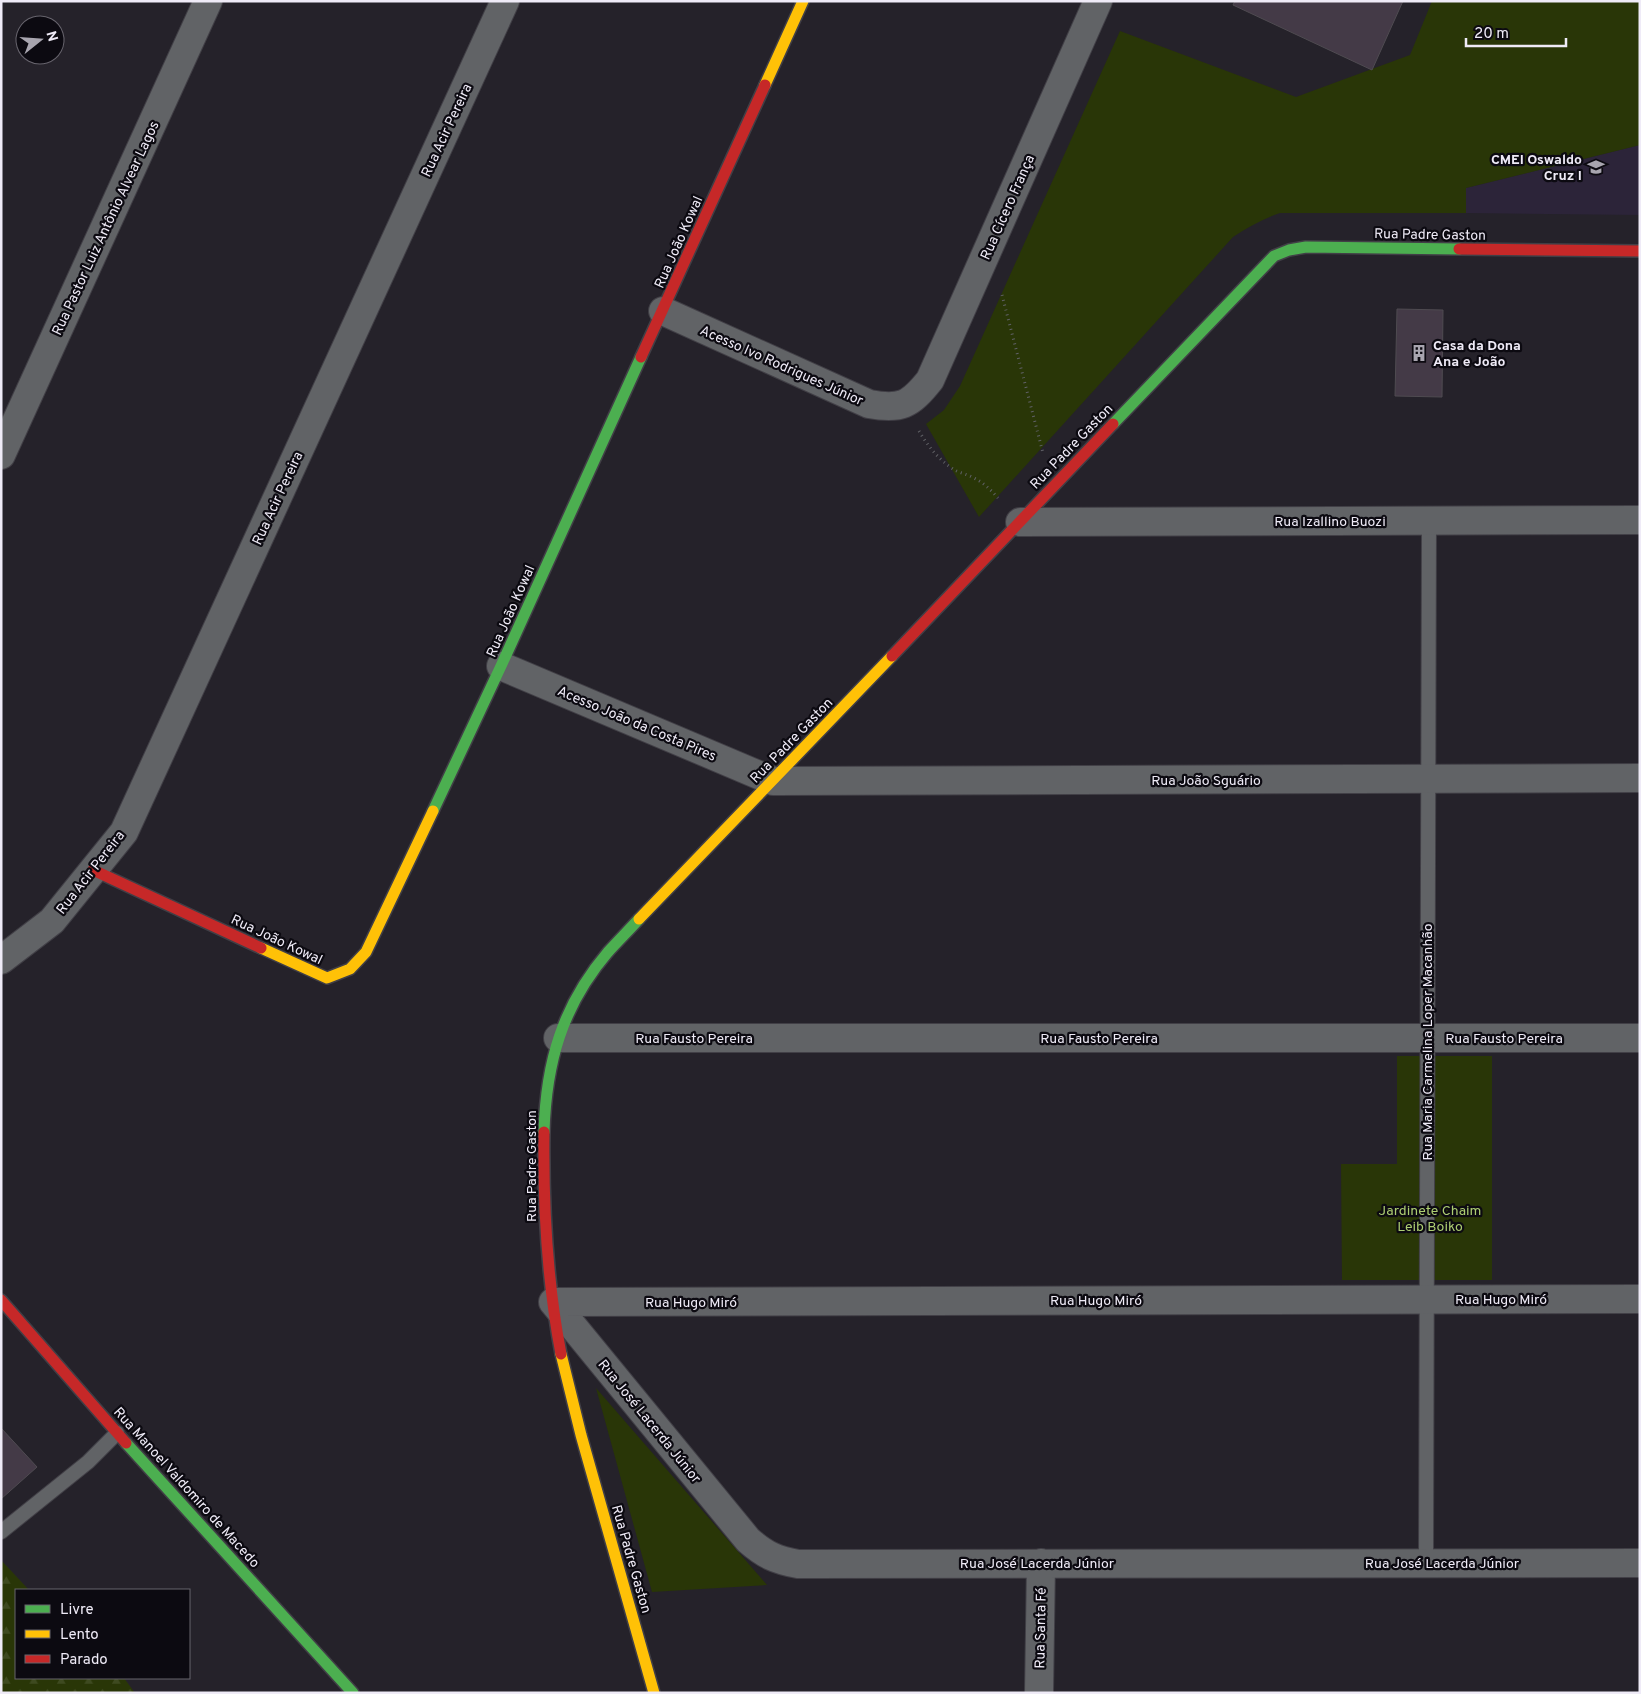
<svg xmlns="http://www.w3.org/2000/svg" width="1641" height="1694" font-family="Overpass,sans-serif">
<style>
.built{fill:#2c2439}
.forest{fill:url(#forest-firs)}
.green{fill:#293607}
.building{fill:#443a47;stroke:#4f4b51}
.lines{fill:none;stroke-linecap:round;stroke-linejoin:round}
.lane-casing{stroke:#413f46;stroke-width:16}
.street-casing{stroke:#413f46;stroke-width:30}
.fast-casing{stroke:#413f46;stroke-width:14}
.slow-casing{stroke:#413f46;stroke-width:14}
.jam-casing{stroke:#413f46;stroke-width:14}
.path{stroke:#606166;stroke-width:3;stroke-dasharray:1 4;stroke-linecap:butt}
.lane{stroke:#616366;stroke-width:14}
.street{stroke:#616366;stroke-width:28}
.fast{stroke:#4caf50;stroke-width:11}
.slow{stroke:#ffc107;stroke-width:11}
.jam{stroke:#c62828;stroke-width:11}
.labels{text-anchor:middle;stroke-width:4.5;stroke-linejoin:round;paint-order:stroke}
.street-label{font-size:14px;fill:#efebf7;stroke:#0c0a11}
.poi-label{font-size:14px;font-weight:bold;fill:#efebf7;stroke:#0c0a11;text-anchor:end}
.park-label{font-size:14px;fill:#adce72;stroke:#0c0a11}
</style>
<defs>
<pattern id="forest-firs" width="22" height="20" patternUnits="userSpaceOnUse" patternTransform="scale(1.25)"><rect width="22" height="20" fill="#293607"/><path d="M5 1l3.5 6h-7zM16 11l3.5 6h-7z" fill="#3e4a20"/></pattern>
</defs>
<rect width="100%" height="100%" fill="#25222a"/>
<path class="built" d="M 1640,145 L 1640,215 L 1466,213 L 1466,188 Z"/>
<path class="forest" d="M 1,1560 L 29,1590 L 16,1590 L 16,1678 L 124,1678 L 135,1693 L 1,1693 Z"/>
<path class="green" d="M 1432,1 L 1640,1 L 1640,145 L 1466,188 L 1466,213 L 1280,213 C 1263,219 1248,227 1233,237 L 979,517 L 926,424 L 944,410 L 960,386 L 1120,31 L 1296,97 L 1410,55 Z
M 1397,1056 L 1492,1056 L 1492,1280 L 1342,1280 L 1341,1164 L 1397,1164 Z
M 596,1388 L 767,1585 L 652,1592 Z"/>
<path class="building" d="M 1235,1 L 1403,1 L 1372,70 L 1233,5 Z
M 1397,309 L 1443,310 L 1442,397 L 1395,396 Z
M 1,1428 L 37,1467 L 1,1499 Z"/>
<g class="lines">
<g class="lane-casing">
<path id="lane" d="M 1,1532 L 88,1462 L 117,1433
M 1426,1563 L 1429,521"/>
</g>
<g class="street-casing">
<path id="street" d="M 663,311 L 869,404 C 901,410 910,405 930,380 L 1098,1
M 1,455 L 208,1
M 1020,522 L 1640,520
M 501,666 L 773,781 L 1640,778
M 1,960 L 52,921 L 124,832 L 505,1
M 558,1038 L 1640,1038
M 553,1302 L 748,1540 C 765,1555 776,1560 798,1564 L 1640,1563
M 553,1302 L 1640,1299
M 1039,1693 L 1041,1563"/>
</g>
<g class="fast-casing">
<path id="fast" d="M 1113,424 L 1274,256 L 1289,250 L 1306,247 L 1459,249
M 433,811 L 501,666 L 641,357
M 544,1132 C 546,1063 562,1006 608,952 C 618,941 629,930 639,919
M 126,1443 L 353,1693"/>
</g>
<g class="slow-casing">
<path id="slow" d="M 765,85 L 803,1
M 639,919 L 892,656
M 261,948 L 327,978 L 350,969 L 366,952 L 433,811
M 561,1354 L 581,1435 L 654,1693"/>
</g>
<g class="jam-casing">
<path id="jam" d="M 1459,249 L 1640,251
M 641,357 L 765,85
M 892,656 L 1113,424
M 93,870 L 261,948
M 544,1132 C 543,1207 547,1281 561,1354
M 1,1300 L 126,1443"/>
</g>
<path class="path" d="M 1002,295 L 1043,453
M 919,431 C 928,446 938,459 953,469 C 959,473 967,474 974,478 C 984,483 991,490 998,498"/>
<use href="#lane" class="lane"/>
<use href="#street" class="street"/>
<use href="#fast" class="fast"/>
<use href="#slow" class="slow"/>
<use href="#jam" class="jam"/>
</g>
<defs>
<g id="school-bare" transform="scale(1.35)"><path d="M0-5L7-2L0 1L-7-2ZM-4 1L0 2.5L4 1V4Q0 6-4 4Z" fill="#a8a5af" stroke="#0c0a11" stroke-width="2.5" paint-order="stroke"/></g>
<g id="building-bare" transform="scale(1.35)"><path d="M-4-6H4V6H1V3H-1V6H-4ZM-2.5-4.3h1.7v1.8h-1.7ZM.8-4.3h1.7v1.8H.8ZM-2.5-1h1.7V.8h-1.7ZM.8-1h1.7V.8H.8Z" fill="#a8a5af" stroke="#0c0a11" stroke-width="2.5" paint-order="stroke"/></g>
</defs>
<g fill-rule="evenodd">
<use href="#school-bare" x="1596" y="167"/>
<use href="#building-bare" x="1419" y="353"/>
</g>
<g class="labels">
<g class="street-label">
<text transform="translate(446 130) rotate(-65)" y="5">Rua Acir Pereira</text>
<text transform="translate(1007 207) rotate(-66)" y="5">Rua Cícero França</text>
<text transform="translate(105 228) rotate(-65)" y="5">Rua Pastor Luiz Antônio Alvear Lagos</text>
<text transform="translate(1430 234) rotate(1)" y="5">Rua Padre Gaston</text>
<text transform="translate(678 242) rotate(-66)" y="5">Rua João Kowal</text>
<text transform="translate(782 365) rotate(24)" y="5">Acesso Ivo Rodrigues Júnior</text>
<text transform="translate(1071 446) rotate(-46)" y="5">Rua Padre Gaston</text>
<text transform="translate(277 498) rotate(-65)" y="5">Rua Acir Pereira</text>
<text x="1330" y="526">Rua Izallino Buozi</text>
<text transform="translate(510 611) rotate(-66)" y="5">Rua João Kowal</text>
<text transform="translate(637 723) rotate(23)" y="5">Acesso João da Costa Pires</text>
<text transform="translate(791 740) rotate(-46)" y="5">Rua Padre Gaston</text>
<text x="1206" y="785">Rua João Sguário</text>
<text transform="translate(90 872) rotate(-52)" y="5">Rua Acir Pereira</text>
<text transform="translate(277 939) rotate(25)" y="5">Rua João Kowal</text>
<text x="694" y="1043">Rua Fausto Pereira</text>
<text x="1099" y="1043">Rua Fausto Pereira</text>
<text x="1504" y="1043">Rua Fausto Pereira</text>
<text transform="translate(1427 1042) rotate(-90)" y="5">Rua Maria Carmelina Loper Macanhão</text>
<text transform="translate(531 1166) rotate(-90)" y="5">Rua Padre Gaston</text>
<text x="1501" y="1304">Rua Hugo Miró</text>
<text x="1096" y="1305">Rua Hugo Miró</text>
<text x="691" y="1307">Rua Hugo Miró</text>
<text transform="translate(650 1421) rotate(51)" y="5">Rua José Lacerda Júnior</text>
<text transform="translate(187 1487) rotate(48)" y="5">Rua Manoel Valdomiro de Macedo</text>
<text transform="translate(632 1559) rotate(74)" y="5">Rua Padre Gaston</text>
<text x="1037" y="1568">Rua José Lacerda Júnior</text>
<text x="1442" y="1568">Rua José Lacerda Júnior</text>
<text transform="translate(1040 1628) rotate(-89)" y="5">Rua Santa Fé</text>
</g>
<g class="poi-label">
<text x="1582" y="164">CMEI Oswaldo<tspan x="1582" dy="16">Cruz I</tspan></text>
<text x="1433" y="350" text-anchor="start">Casa da Dona<tspan x="1433" dy="16">Ana e João</tspan></text>
</g>
<g class="park-label">
<text x="1430" y="1215">Jardinete Chaim<tspan x="1430" dy="16">Leib Boiko</tspan></text>
</g>
</g>
<rect width="1641" height="1694" fill="none" stroke="#efebf7" stroke-width="5"/>
<rect x="15" y="1589" width="175" height="90" fill="#0c0a11" stroke="#67646d"/>
<rect x="25" y="1605" width="25" height="8" fill="#4caf50" stroke="#67646d"/>
<text x="60" y="1614" font-size="15" fill="#efebf7">Livre</text>
<rect x="25" y="1630" width="25" height="8" fill="#ffc107" stroke="#67646d"/>
<text x="60" y="1639" font-size="15" fill="#efebf7">Lento</text>
<rect x="25" y="1655" width="25" height="8" fill="#c62828" stroke="#67646d"/>
<text x="60" y="1664" font-size="15" fill="#efebf7">Parado</text>
<g transform="translate(40 40) rotate(73)"><circle r="24" fill="#0c0a11" stroke="#67646d"/>
<path d="M0-4L9 19L0 12L-9 19Z" fill="#a8a5af"/>
<text y="-8" font-size="14" font-weight="bold" text-anchor="middle" fill="#efebf7">N</text>
</g>
<path d="M1466 38v8h100v-8" fill="none" stroke="#efebf7" stroke-width="2.5"/>
<text x="1474" y="38" font-size="15" fill="#efebf7" stroke="#0c0a11" stroke-width="4" paint-order="stroke">20 m</text>
</svg>
